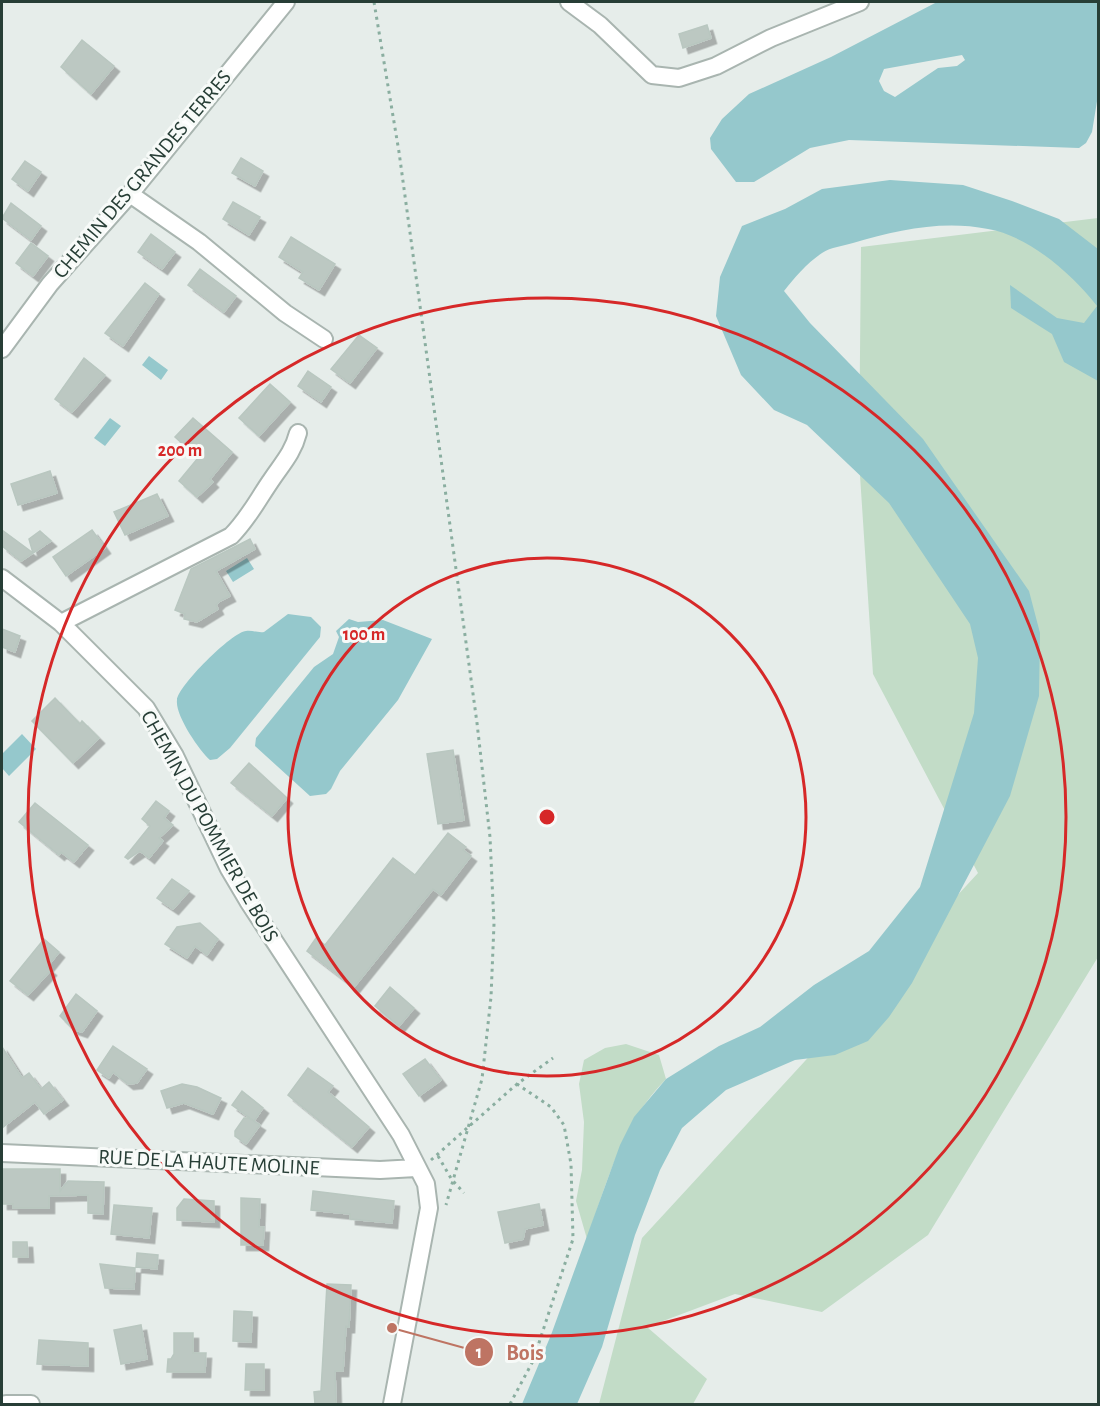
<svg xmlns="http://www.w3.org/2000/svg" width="1100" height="1406" font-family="'Alegreya Sans',sans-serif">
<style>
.green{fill:#c2dcc7}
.water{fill:#95c8cc;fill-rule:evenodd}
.building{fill:#bcc8c2;stroke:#b9c7c0;stroke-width:1.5;filter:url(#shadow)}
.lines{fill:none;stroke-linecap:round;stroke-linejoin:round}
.minor-casing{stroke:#a9b5b0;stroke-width:20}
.path{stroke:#8aaea0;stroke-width:3;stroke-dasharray:3 4.5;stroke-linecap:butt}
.minor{stroke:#fff;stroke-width:16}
.ring{fill:none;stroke:#d62828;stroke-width:3}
.labels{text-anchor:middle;stroke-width:6;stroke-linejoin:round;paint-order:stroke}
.street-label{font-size:21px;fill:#273e36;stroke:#f7faf8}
.centre{fill:#d62828;stroke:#f7faf8;stroke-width:3}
.ring-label{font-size:18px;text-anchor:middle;font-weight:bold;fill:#d62828;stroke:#f7faf8;stroke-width:6;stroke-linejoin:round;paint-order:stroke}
.leader{fill:none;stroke:#be7463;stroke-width:2}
.callout-dot{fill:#be7463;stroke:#f7faf8;stroke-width:2}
.mark-label{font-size:18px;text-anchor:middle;font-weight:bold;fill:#fff}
.callout-label{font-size:22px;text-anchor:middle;font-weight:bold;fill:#be7463;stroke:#f7faf8;stroke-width:6;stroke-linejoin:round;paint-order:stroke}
</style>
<defs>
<filter id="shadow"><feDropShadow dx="5.5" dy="5.5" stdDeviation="0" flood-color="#0004"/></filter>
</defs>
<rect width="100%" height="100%" fill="#e6edea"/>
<path class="green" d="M 1098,218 L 1098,957 L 928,1235 L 822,1312 L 735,1294 L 647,1327 L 707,1379 L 693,1404 L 599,1404 L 642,1238 L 978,873 L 873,674 L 859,460 L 861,247 Z
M 626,1044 L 659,1055 L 666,1079 C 622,1123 607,1182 587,1239 L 576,1201 L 582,1170 L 584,1122 L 579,1084 L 584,1060 L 605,1048 Z"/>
<path class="water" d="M 937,2 L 1098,2 L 1098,95 L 1092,132 L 1086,143 L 1079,148 L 849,140 L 810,148 L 754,182 L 736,182 L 711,149 L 710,138 L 722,119 L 749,94 L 831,57 ZM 962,55 L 965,60 L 957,66 L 938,68 L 895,97 L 884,91 L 879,81 L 884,69 Z
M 890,180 L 963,185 L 1012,201 L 1059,219 L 1098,249 L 1098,381 L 1064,362 L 1052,334 L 1011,308 L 1010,285 L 1057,318 L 1084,323 L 1097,306 C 1072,274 1029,236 988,229 C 942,220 897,230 853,243 C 843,246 831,247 822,253 C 807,263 795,277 784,291 L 810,323 L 923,439 L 1029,591 L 1040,633 L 1039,696 L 1010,796 L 912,983 L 889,1017 L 868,1041 L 835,1055 L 795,1060 L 726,1090 L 682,1128 L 660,1170 L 635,1235 L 602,1347 L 577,1404 L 522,1404 L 551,1335 L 620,1145 L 634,1117 L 666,1079 L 719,1046 L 760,1027 L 814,985 L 869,951 L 920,887 L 974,713 L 978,658 L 970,624 L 889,503 L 807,425 L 774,410 L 741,375 L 716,316 L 720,277 L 742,226 L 785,209 L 822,189 Z
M 149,356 L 168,370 L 161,380 L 142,365 Z
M 110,418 L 121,426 L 105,446 L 94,438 Z
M 247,558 L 254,569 L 233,582 L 226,571 Z
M 288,614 L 311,617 L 321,627 L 320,637 L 230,748 L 217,759 L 210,760 C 199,750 175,715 177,700 C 178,686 232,632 246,631 C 252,630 258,633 264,632 Z
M 349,619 L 358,622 L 383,620 L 432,639 L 398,700 L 340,771 L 331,789 L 326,794 L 310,796 L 255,746 L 256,738 L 314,667 L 333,654 L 339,637 L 336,631 Z
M 22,734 L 36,749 L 9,776 L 2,768 L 2,754 Z"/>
<path class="building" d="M 707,25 L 711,38 L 683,48 L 679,34 Z
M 82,40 L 114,66 L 91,94 L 61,67 Z
M 241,158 L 263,171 L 255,186 L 232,173 Z
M 25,161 L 41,172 L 28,191 L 12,179 Z
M 233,202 L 260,217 L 249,235 L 223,219 Z
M 11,203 L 41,226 L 31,240 L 2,218 Z
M 151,234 L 175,252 L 162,269 L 138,252 Z
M 291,237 L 335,264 L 319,290 L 299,278 L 303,272 L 279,257 Z
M 31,243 L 48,256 L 33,276 L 16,263 Z
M 200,269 L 236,296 L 224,312 L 188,285 Z
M 145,283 L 159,294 L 123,346 L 105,333 Z
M 359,335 L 377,348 L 350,383 L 331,369 Z
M 84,358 L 105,375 L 72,412 L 55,399 Z
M 308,371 L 331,387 L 321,402 L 298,386 Z
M 270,384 L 290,402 L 259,436 L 239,418 Z
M 193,418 L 232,452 L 210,479 L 213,482 L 197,497 L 179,481 L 198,458 L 175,437 Z
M 50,471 L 57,493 L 18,505 L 11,484 Z
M 157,494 L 168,516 L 125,535 L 114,512 Z
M 2,530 L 33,553 L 21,561 L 2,546 Z
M 92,530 L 105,548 L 66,576 L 53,557 Z
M 40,531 L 51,541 L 33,553 L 29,539 Z
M 250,539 L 255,549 L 216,571 L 230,596 L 220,601 L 216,605 L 218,609 L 197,622 L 184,619 L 185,614 L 175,610 L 191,569 Z
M 2,629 L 20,636 L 15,652 L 2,647 Z
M 55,698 L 80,724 L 82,721 L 99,738 L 73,763 L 32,721 Z
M 453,750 L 464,820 L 438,824 L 427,754 Z
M 249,763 L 287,798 L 272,816 L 231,783 Z
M 156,801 L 169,811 L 164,818 L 173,825 L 159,838 L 163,841 L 149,858 L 140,851 L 128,859 L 125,857 L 150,826 L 142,819 Z
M 35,803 L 88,845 L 74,862 L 61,852 L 59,855 L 19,822 Z
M 448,833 L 466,847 L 463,850 L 471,856 L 441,895 L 433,889 L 354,987 L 307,951 L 316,938 L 325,945 L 393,858 L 415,875 Z
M 172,879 L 189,891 L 173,909 L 157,898 Z
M 200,923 L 218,939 L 207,955 L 195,946 L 187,958 L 165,944 L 177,927 Z
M 44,939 L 59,952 L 47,967 L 51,970 L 28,995 L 10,981 Z
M 390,987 L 414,1008 L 399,1026 L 375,1006 Z
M 76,994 L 97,1011 L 82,1032 L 73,1029 L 60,1016 Z
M 113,1046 L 147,1069 L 137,1083 L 128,1084 L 113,1072 L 109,1078 L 97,1070 Z
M 2,1047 L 22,1078 L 29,1073 L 41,1089 L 49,1082 L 63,1100 L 44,1114 L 35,1102 L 2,1128 Z
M 425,1059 L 441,1080 L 419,1096 L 403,1074 Z
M 308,1068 L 333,1086 L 328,1092 L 369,1127 L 352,1147 L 288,1095 Z
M 182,1084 L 197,1087 L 221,1098 L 213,1114 L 184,1103 L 167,1108 L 161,1091 Z
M 242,1091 L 263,1108 L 254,1121 L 232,1105 Z
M 244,1118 L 249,1118 L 260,1125 L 246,1144 L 235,1136 L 235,1131 Z
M 2,1169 L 60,1169 L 60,1191 L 68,1181 L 104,1182 L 103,1214 L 88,1213 L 88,1195 L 49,1196 L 49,1208 L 13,1208 L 13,1204 L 2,1204 Z
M 313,1191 L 394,1201 L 392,1223 L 350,1219 L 350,1214 L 311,1210 Z
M 241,1198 L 260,1199 L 259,1227 L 264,1227 L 263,1245 L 241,1245 Z
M 184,1199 L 214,1201 L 214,1222 L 177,1220 L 177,1208 Z
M 539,1204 L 543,1225 L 525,1229 L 523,1239 L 505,1243 L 498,1212 Z
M 114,1205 L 152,1208 L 149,1238 L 111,1234 Z
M 13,1242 L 27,1242 L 28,1257 L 13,1257 Z
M 137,1253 L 158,1255 L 157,1269 L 136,1267 Z
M 100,1264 L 135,1268 L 134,1289 L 105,1288 Z
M 327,1284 L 351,1285 L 349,1327 L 346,1326 L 343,1371 L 335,1371 L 336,1404 L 315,1404 L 314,1392 L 321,1391 Z
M 234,1311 L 252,1312 L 251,1342 L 233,1341 Z
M 141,1325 L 147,1359 L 121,1364 L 114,1330 Z
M 174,1333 L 193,1333 L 193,1353 L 206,1353 L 205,1372 L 167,1372 L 168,1359 L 171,1359 L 174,1354 Z
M 39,1340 L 88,1343 L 88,1366 L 37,1364 Z
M 246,1364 L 264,1364 L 264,1390 L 245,1390 Z"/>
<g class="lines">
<g class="minor-casing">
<path id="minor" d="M 569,2 L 600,25 L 652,75 L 679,78 L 716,66 L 771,38 L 860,2
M 130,194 L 199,242 L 285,313 L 324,339
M 2,349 L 50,284 L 130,194 L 286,2
M 2,578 L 61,623 L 146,708 L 175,756 L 229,869 L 248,901 L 401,1135 L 426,1184 L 429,1208 L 392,1404
M 61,623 L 231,536 C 248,519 257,501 270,482 C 281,465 293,453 298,433
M 2,1153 L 380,1170 L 416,1168
M 6,1404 L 31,1404"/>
</g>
<path class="path" d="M 374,2 L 399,152 L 477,723 L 490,837 L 494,924 L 491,997 L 482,1079 L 446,1205
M 438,1156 L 452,1180 L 464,1193
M 431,1160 L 517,1084 L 553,1058
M 510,1404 L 533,1361 L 573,1239 L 571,1164 L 564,1125 L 551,1107 L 517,1084"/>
<use href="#minor" class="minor"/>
</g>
<g class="ring">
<circle cx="547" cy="817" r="259"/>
<circle cx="547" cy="817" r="519"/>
</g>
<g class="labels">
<g class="street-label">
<text transform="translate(142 174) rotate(-50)" y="7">CHEMIN DES GRANDES TERRES</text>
<text transform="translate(210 826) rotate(61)" y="7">CHEMIN DU POMMIER DE BOIS</text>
<text transform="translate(209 1162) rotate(3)" y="7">RUE DE LA HAUTE MOLINE</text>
</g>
</g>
<circle cx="547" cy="817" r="9" class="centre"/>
<g class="ring-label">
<text x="180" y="456">200 m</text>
<text x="364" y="640">100 m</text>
</g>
<path class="leader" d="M392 1328L479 1352"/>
<g class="callout-dot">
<circle cx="392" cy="1328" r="6"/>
<circle cx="479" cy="1352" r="15"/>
</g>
<g class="mark-label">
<text x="479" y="1358">1</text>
</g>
<g class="callout-label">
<text x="525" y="1360">Bois</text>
</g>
<rect width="1100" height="1406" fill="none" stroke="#273e36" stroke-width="6"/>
</svg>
